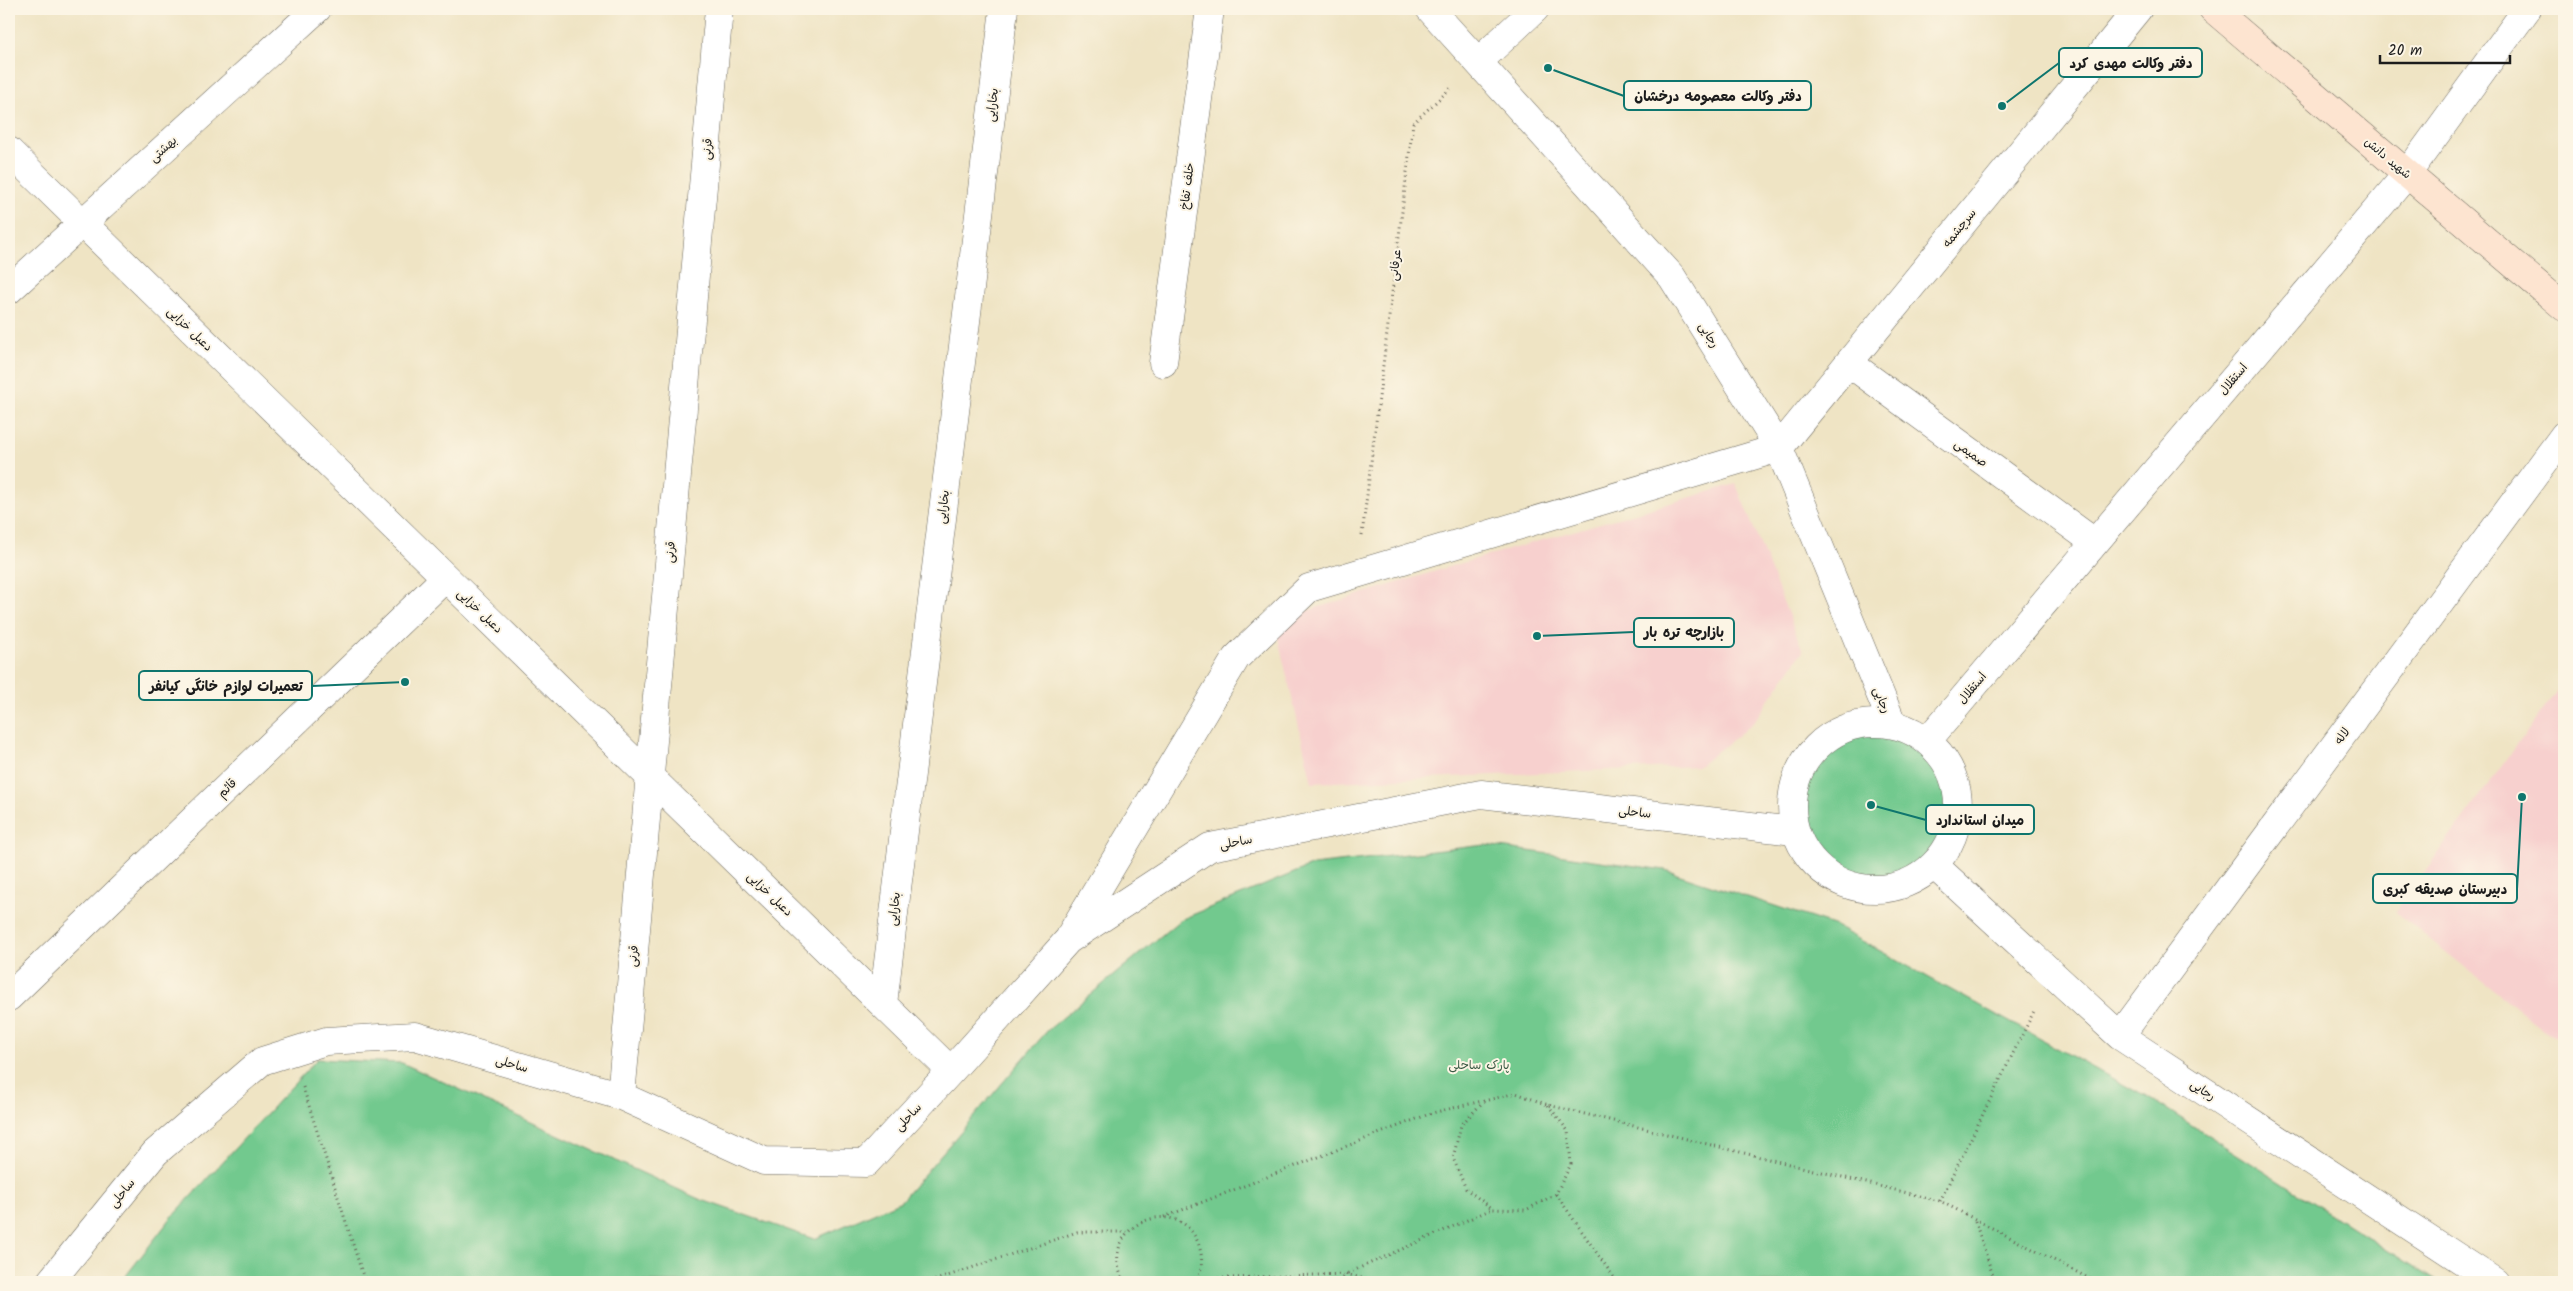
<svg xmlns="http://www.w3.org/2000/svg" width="2573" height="1291" font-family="Kalam,'Playpen Sans Arabic',sans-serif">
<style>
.built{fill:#f7d0ce}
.green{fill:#72c98e;stroke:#477255}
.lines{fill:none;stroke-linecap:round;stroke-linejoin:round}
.minor-casing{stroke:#666257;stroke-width:29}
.secondary-casing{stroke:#666257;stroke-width:29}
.path{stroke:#666257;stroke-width:3;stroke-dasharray:1 4;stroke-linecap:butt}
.minor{stroke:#fff;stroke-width:28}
.secondary{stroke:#fde4d0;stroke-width:28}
.labels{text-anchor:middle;stroke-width:4;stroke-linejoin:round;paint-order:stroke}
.street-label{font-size:12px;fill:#1c1c1c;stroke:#fcf5e5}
.park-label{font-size:12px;fill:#3a5944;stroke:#fcf5e5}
.leader{fill:none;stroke:#0f766e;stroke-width:2}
.callout-dot{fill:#0f766e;stroke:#fcf5e5;stroke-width:2}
.callout{fill:#fcf5e5;stroke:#0f766e;stroke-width:2}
.callout-label{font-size:14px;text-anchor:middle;font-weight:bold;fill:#1c1c1c}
</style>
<rect width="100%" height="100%" fill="#fcf5e5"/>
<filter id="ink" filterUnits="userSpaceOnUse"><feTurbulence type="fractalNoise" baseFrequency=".02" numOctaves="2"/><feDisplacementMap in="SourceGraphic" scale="10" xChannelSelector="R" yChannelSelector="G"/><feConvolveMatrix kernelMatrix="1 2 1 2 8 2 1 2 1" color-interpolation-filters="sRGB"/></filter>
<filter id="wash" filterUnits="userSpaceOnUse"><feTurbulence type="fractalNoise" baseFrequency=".0096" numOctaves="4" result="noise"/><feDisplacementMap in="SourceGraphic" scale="20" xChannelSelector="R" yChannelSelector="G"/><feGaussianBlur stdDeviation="1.12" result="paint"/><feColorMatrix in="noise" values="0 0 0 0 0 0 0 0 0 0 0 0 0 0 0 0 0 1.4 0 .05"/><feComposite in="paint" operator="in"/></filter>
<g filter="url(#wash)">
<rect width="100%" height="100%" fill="#efe4c4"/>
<path class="built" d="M 1736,484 L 1803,651 L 1753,723 L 1699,766 L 1312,783 L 1274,621 L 1452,566 Z
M 2564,681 L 2564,1045 L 2395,912 Z"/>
<path class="green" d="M 1890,727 L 1925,747 L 1948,782 L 1951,825 L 1929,860 L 1895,881 L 1855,883 L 1820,864 L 1799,828 L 1798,790 L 1815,754 L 1847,731 Z
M 1485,845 L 1665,870 L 1833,925 L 2157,1103 L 2437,1282 L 121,1282 L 171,1218 L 317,1059 L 402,1063 L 699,1199 L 814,1239 L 901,1201 L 1048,1030 L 1180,920 L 1313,865 Z"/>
</g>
<g filter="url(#ink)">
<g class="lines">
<g class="minor-casing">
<path id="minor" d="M 1430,9 L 1672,277 L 1779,448 L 1892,723
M 1478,62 L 1535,9
M 9,151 L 951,1071
M 9,290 L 317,9
M 1163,363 L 1210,9
M 1849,363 L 2094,542
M 1779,448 L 2138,9
M1792 806a83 83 0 1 1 166 0a83 83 0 1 1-166 0Z
M 1928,740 L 2407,174 L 2527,9
M 1935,866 L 2120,1036 L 2495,1282
M 1071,934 L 1236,658 L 1309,588 L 1779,448
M 9,997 L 445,578
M 883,1004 L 1004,9
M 2120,1036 L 2564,435
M 621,1096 L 719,9
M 50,1282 L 155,1153 L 262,1061 L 326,1041 L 415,1036 L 621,1096 L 764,1161 L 866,1163 L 951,1071 L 1068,940 L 1210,847 L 1481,794 L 1794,831"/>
</g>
<g class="secondary-casing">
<path id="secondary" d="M 2213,9 L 2564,307"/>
</g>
<path class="path" d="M 1362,535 L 1413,123 L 1451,88
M 303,1087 L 365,1282
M 1548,1105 L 1568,1131 L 1571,1164 L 1556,1194 L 1526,1210 L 1493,1209 L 1466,1189 L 1453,1158 L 1461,1125 L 1484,1101 L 1516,1093 L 1548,1105 L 1940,1201 L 2096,1282
M 1556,1194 L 1617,1282
M 1940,1201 L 2035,1009
M 1164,1217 L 1432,1113 L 1482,1101
M 1975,1221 L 1995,1282
M 1346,1274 L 1377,1282
M 1346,1274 L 1350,1282
M 1198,1279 L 1346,1274 L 1492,1209
M 930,1282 L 1077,1232 L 1127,1232
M 1124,1282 C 1093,1223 1185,1189 1200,1249 C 1203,1259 1202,1274 1195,1282
M 1340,1282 L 1345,1274"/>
<use href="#minor" class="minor"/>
<use href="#secondary" class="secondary"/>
</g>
</g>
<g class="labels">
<g class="street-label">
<text transform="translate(992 105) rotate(-83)" y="4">بخارایی</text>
<text transform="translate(163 149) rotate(-42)" y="4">بهشتی</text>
<text transform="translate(707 149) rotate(-85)" y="4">قرنی</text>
<text transform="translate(2388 158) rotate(40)" y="4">شهید دانش</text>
<text transform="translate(1187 186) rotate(-83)" y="4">خلف تفاخ</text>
<text transform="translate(1959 228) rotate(-51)" y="4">سرچشمه</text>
<text transform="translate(1395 265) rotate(-83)" y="4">عرفانی</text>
<text transform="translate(190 329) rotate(44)" y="4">دعبل خزایی</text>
<text transform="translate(1709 335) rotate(58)" y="4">رجایی</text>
<text transform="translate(2233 379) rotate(-50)" y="4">استقلال</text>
<text transform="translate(1971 453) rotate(36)" y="4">صمیمی</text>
<text transform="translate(943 507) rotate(-83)" y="4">بخارایی</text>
<text transform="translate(670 552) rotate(-85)" y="4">قرنی</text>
<text transform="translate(480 611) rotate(44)" y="4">دعبل خزایی</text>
<text transform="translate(1972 688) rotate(-50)" y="4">استقلال</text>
<text transform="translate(1882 700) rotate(68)" y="4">رجایی</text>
<text transform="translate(2342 736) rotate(-54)" y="4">لاله</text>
<text transform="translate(227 788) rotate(-44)" y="4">قائم</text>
<text transform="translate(1635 812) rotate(7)" y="4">ساحلی</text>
<text transform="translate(1236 842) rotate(-11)" y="4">ساحلی</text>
<text transform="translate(770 894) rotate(44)" y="4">دعبل خزایی</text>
<text transform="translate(894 909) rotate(-83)" y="4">بخارایی</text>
<text transform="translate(633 956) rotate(-85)" y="4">قرنی</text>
<text transform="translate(512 1064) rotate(16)" y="4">ساحلی</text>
<text transform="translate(2203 1090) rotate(33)" y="4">رجایی</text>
<text transform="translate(908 1117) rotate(-47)" y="4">ساحلی</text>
<text transform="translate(122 1193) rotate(-51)" y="4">ساحلی</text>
</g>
<g class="park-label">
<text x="1479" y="1069">پارک ساحلی</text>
</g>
</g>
<path class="leader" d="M2002 106L2059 63M1548 68L1624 96M1537 636L1634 632M405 682L312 686M1871 805L1926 820M2522 797L2517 889"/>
<g class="callout-dot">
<circle cx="2002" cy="106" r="5"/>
<circle cx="1548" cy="68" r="5"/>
<circle cx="1537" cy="636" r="5"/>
<circle cx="405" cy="682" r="5"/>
<circle cx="1871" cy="805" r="5"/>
<circle cx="2522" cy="797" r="5"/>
</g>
<g class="callout">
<rect x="2059" y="48" width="143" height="29" rx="5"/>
<rect x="1624" y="81" width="187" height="29" rx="5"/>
<rect x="1634" y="618" width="100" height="29" rx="5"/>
<rect x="139" y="671" width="173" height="29" rx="5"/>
<rect x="1926" y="805" width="108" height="29" rx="5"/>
<rect x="2373" y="874" width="144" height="29" rx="5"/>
</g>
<g class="callout-label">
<text x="2131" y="68">دفتر وکالت مهدی کرد</text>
<text x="1718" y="101">دفتر وکالت معصومه درخشان</text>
<text x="1684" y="637">بازارچه تره بار</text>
<text x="226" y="691">تعمیرات لوازم خانگی کیانفر</text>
<text x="1980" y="825">میدان استاندارد</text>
<text x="2445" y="894">دبیرستان صدیقه کبری</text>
</g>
<rect width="2573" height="1291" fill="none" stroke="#fcf5e5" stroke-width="30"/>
<path d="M2380 55v8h130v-8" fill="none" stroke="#1c1c1c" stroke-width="2.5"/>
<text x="2388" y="55" font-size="15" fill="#1c1c1c" stroke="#fcf5e5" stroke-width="4" paint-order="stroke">20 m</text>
</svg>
